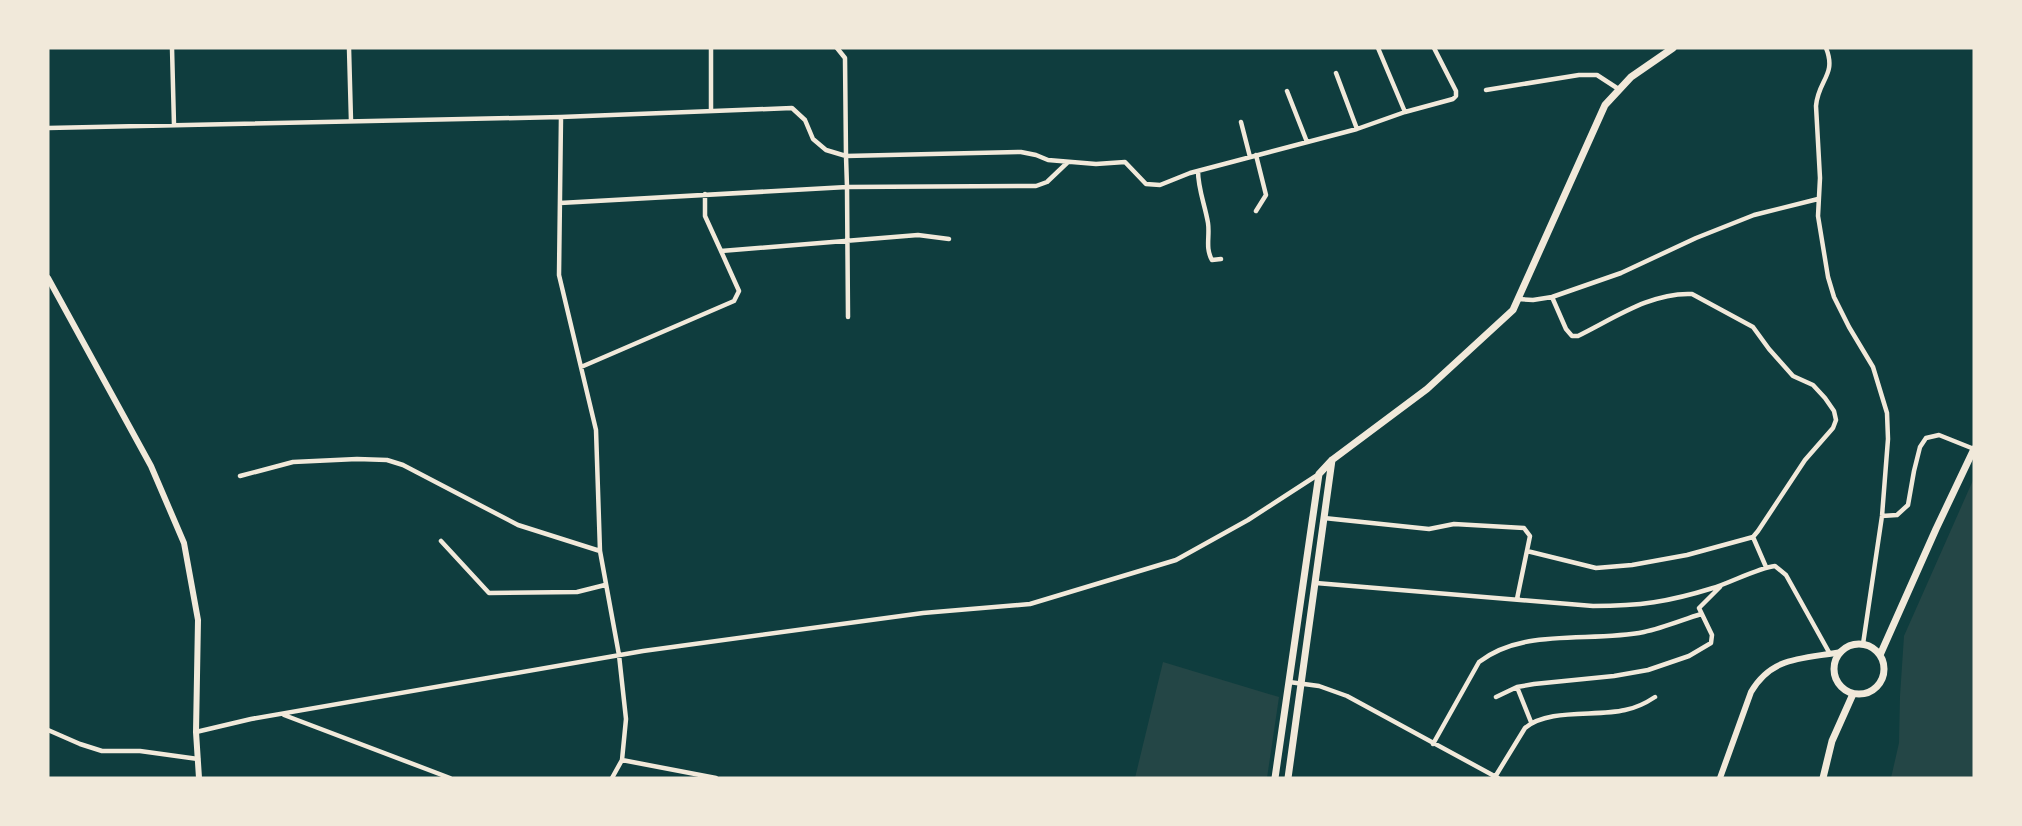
<svg xmlns="http://www.w3.org/2000/svg" width="2022" height="826" font-family="'Titillium Web',sans-serif">
<style>
.green{fill:#244646}
.lines{fill:none;stroke-linecap:round;stroke-linejoin:round}
.minor{stroke:#f1e9da;stroke-width:4.5}
.tertiary{stroke:#f1e9da;stroke-width:6}
.secondary{stroke:#f1e9da;stroke-width:7}
</style>
<rect width="100%" height="100%" fill="#0f3d3e"/>
<path class="green" d="M 1974,478 L 1974,778 L 1891,778 L 1899,743 L 1900,696 L 1904,636 Z
M 1163,662 L 1279,697 L 1267,778 L 1135,778 Z"/>
<g class="lines">
<path class="minor" d="M 172,48 L 174,125
M 349,48 L 351,121
M 1378,48 L 1405,112
M 1826,48 C 1837,75 1818,80 1816,106 L 1820,178 L 1818,216 L 1828,277 L 1834,297 L 1849,327 L 1873,367 L 1887,413 L 1888,439 L 1882,516 L 1863,644
M 1336,73 L 1357,129
M 1486,90 L 1579,75 L 1597,75 L 1620,90
M 1287,91 L 1307,142
M 711,111 L 711,48
M 561,117 L 559,275 L 596,430 L 600,551 L 619,655 L 626,719 L 622,760 L 612,778
M 1241,122 L 1250,157
M 48,128 L 561,117 L 792,108 L 805,120 L 813,139 L 826,150 L 846,156 L 845,58 L 837,48
M 1198,171 C 1198,189 1205,205 1208,223 C 1210,236 1205,248 1212,260 L 1221,259
M 705,194 L 705,216 L 721,251 L 918,235 L 949,239
M 560,203 L 847,187 L 846,156 L 1021,152 L 1036,155 L 1048,160 L 1096,164 L 1125,162 L 1146,184 L 1160,185 L 1190,173 L 1357,129 L 1405,112 L 1453,99 L 1456,96 L 1456,91 L 1434,48
M 1256,211 L 1266,195 L 1256,155
M 1552,297 L 1566,329 L 1572,336 L 1578,336 C 1613,319 1651,292 1692,294 L 1753,327 L 1769,349 L 1793,376 L 1813,385 L 1825,398 L 1834,411 L 1836,420 L 1833,428 L 1805,460 L 1758,531 L 1753,537 L 1766,567
M 1518,299 L 1533,300 L 1552,297 L 1621,273 L 1696,238 L 1754,215 L 1818,199
M 848,317 L 847,187 L 1036,186 L 1047,182 L 1068,162
M 581,367 L 734,301 L 739,291 L 721,251
M 240,476 L 293,462 L 357,459 L 387,460 L 403,465 L 518,525 L 600,551
M 1882,516 L 1897,515 L 1908,505 L 1914,471 L 1920,447 L 1926,438 L 1939,435 L 1974,449
M 1324,518 L 1429,529 L 1454,524 L 1524,528 L 1530,536 L 1517,599
M 441,541 L 489,593 L 577,592 L 605,585
M 1527,551 L 1596,568 L 1632,565 L 1687,555 L 1753,537
M 1316,583 L 1593,606 C 1640,606 1668,602 1713,588 C 1732,582 1758,568 1775,566 L 1786,575 L 1830,654
M 1289,682 L 1319,686 L 1347,696 L 1498,778
M 1517,687 L 1531,722
M 1496,697 L 1517,687 L 1534,684 L 1614,676 L 1648,670 L 1689,656 L 1711,643 L 1712,635 L 1699,608 L 1720,587
M 284,715 L 450,778
M 48,730 L 80,744 L 102,751 L 140,751 L 198,759
M 196,732 L 251,719 L 643,651 L 923,613 L 1030,604 L 1176,560 L 1248,520 L 1319,474
M 1433,744 L 1479,662 C 1525,627 1590,643 1644,632 C 1663,628 1682,620 1701,614
M 622,760 L 716,778
M 1495,777 L 1525,728 C 1548,708 1596,717 1625,710 C 1636,708 1646,703 1655,697"/>
<path class="tertiary" d="M 48,278 L 151,466 L 184,543 L 198,620 L 196,732 L 199,778
M 1720,778 L 1751,692 C 1772,656 1803,659 1841,652"/>
<path class="secondary" d="M1834 669a25 25 0 1 1 50 0a25 25 0 1 1-50 0Z
M 1880,655 L 1936,529 L 1974,449
M 1275,778 L 1319,474 L 1332,460 L 1427,389 L 1513,310 L 1605,105 L 1631,77 L 1673,48
M 1288,778 L 1332,460
M 1823,778 L 1832,741 L 1853,694"/>
</g>
<rect width="2022" height="826" fill="none" stroke="#f1e9da" stroke-width="99"/>
</svg>
